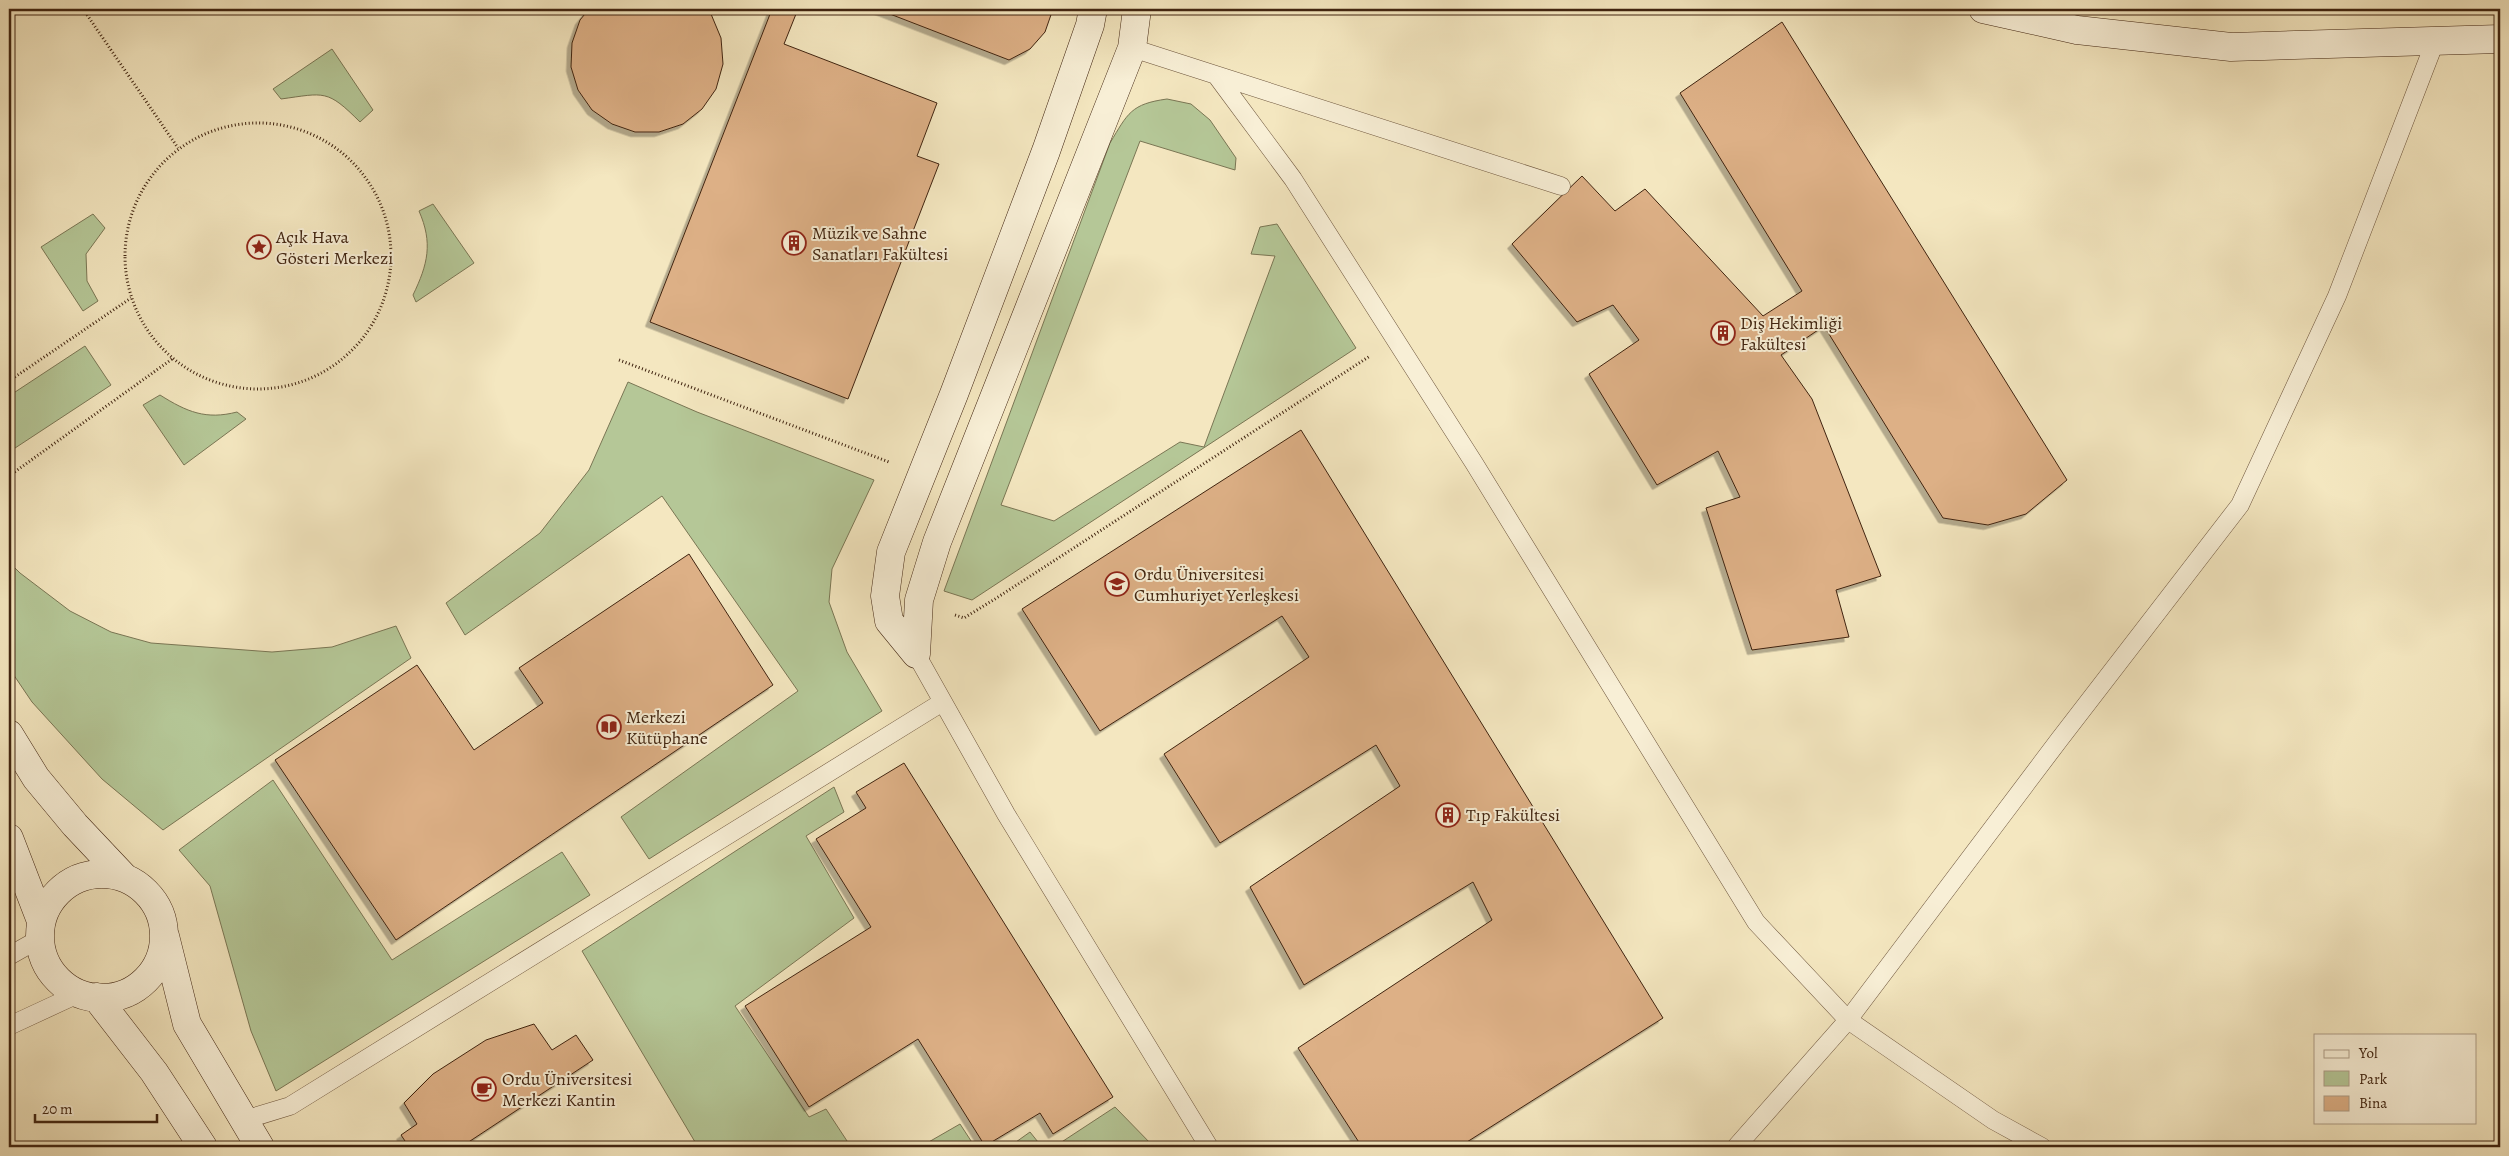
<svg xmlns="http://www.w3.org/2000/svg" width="2509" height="1156" font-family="Alegreya,serif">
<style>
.green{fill:#b5c797;stroke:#7a7654}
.building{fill:#ddb086;stroke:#402410;filter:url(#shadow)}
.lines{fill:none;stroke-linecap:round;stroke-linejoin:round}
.lane-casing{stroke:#6d553c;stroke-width:19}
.secondary-casing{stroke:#402410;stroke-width:29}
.path{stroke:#402410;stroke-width:3;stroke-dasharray:1 2.5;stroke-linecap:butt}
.lane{stroke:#f8efd6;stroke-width:18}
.secondary{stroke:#f8efd6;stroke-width:28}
.labels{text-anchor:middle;stroke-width:4;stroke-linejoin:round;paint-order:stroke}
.poi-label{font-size:18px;fill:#402410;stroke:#f8efd6;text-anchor:start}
</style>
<defs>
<filter id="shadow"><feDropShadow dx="-4.5" dy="4.5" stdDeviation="0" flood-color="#0004"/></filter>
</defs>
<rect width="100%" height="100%" fill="#f4e7c0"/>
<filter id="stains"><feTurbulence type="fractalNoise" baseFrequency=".004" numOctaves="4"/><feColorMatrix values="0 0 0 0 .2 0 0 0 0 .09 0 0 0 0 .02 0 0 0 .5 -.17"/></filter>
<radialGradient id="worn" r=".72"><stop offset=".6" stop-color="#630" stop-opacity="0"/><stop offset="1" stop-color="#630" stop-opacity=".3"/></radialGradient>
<path class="green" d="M 332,49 L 373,110 L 360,122 C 327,89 325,93 281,99 L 273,89 Z
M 1167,99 L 1191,104 L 1210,120 L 1236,158 L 1235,170 L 1140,141 L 1001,505 L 1054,521 L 1180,442 L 1204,447 L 1275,256 L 1251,254 L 1260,227 L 1277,224 L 1356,348 L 972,600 L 944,591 L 1110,143 C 1128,113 1131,104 1167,99 Z
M 433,204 L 474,263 L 416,302 L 413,295 C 428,264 433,243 419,211 Z
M 93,214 L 105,228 L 86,254 L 87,281 L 98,301 L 83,311 L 41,247 Z
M 85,346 L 111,385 L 9,452 L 9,396 Z
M 628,382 L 697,412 L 874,480 L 832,569 L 829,602 L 847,652 L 882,711 L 649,859 L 621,817 L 798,691 L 662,496 L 465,635 L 446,603 L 540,533 L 589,470 Z
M 160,395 C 187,412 206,420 237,412 L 246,419 L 184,465 L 143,405 Z
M 9,562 L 20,573 L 70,611 L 111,632 L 151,643 L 272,652 L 332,647 L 396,626 L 411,658 L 163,830 L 102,779 L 32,702 L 9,668 Z
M 273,780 L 392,960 L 562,852 L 590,895 L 276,1091 L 251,1031 L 210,886 L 179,850 Z
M 834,787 L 844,812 L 806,836 L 854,918 L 735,1006 L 809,1117 L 826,1109 L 851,1147 L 698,1147 L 582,951 Z
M 1115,1107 L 1154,1147 L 1054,1147 Z
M 960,1124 L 975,1147 L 920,1147 Z
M 1030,1132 L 1042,1147 L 1009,1147 Z"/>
<path class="building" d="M 589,9 L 706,9 L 711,14 L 721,38 L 723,64 L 716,89 L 702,109 L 683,124 L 659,132 L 635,132 L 612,124 L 592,110 L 578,90 L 571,67 L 572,43 L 580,20 Z
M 772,9 L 798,9 L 784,44 L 937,103 L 917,156 L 939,164 L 848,399 L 650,322 Z
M 877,9 L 1053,9 L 1045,32 L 1030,49 L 1009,60 Z
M 1782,22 L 2067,480 L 2026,514 L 1988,525 L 1943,518 L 1824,326 L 1781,355 L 1812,399 L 1881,576 L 1836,590 L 1849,637 L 1752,650 L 1706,508 L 1740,497 L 1718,451 L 1657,485 L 1589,374 L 1639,340 L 1613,305 L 1577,322 L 1512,244 L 1582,176 L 1615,211 L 1645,189 L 1763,316 L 1802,291 L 1680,93 Z
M 1301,430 L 1663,1018 L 1459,1147 L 1362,1147 L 1298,1048 L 1492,920 L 1473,882 L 1304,985 L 1250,887 L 1400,786 L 1376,745 L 1220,843 L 1164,754 L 1309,657 L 1282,616 L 1100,731 L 1022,609 Z
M 689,554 L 773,685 L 396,940 L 275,760 L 417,665 L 474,750 L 543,703 L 519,668 Z
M 904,763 L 1113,1097 L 1053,1134 L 1040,1113 L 985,1146 L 918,1039 L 809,1107 L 745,1006 L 871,927 L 816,839 L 866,808 L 856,792 Z
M 534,1024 L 552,1050 L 576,1035 L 593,1060 L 461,1147 L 409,1147 L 401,1135 L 417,1124 L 404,1103 L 433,1074 L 486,1040 Z"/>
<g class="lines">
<g class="lane-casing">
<path id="lane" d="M 1132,48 L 1216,75 L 1293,179 L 1474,463 L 1756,922 L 1848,1020 L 1993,1120 L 2042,1147
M 1216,75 L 1561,186
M 916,654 L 1006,814 L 1209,1147
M 9,956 L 39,939
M 9,1026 L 78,994
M 244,1120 L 290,1106 L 941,703
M 1736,1147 L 1848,1020 L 2059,740 L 2240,505 L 2337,296 L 2436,39"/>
</g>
<g class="secondary-casing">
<path id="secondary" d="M 1093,9 L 1090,25 L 1046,151 L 954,394 L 891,552 L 885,596 L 889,621 L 916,654 L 919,600 L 937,542 L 1132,48 L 1137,9
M 1983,9 L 2077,30 L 2231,47 L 2500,39
M 9,734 L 36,778 L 75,825 L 125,878
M 9,838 L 41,921
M40 936a62 62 0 1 1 124 0a62 62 0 1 1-124 0Z
M 165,936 L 187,1024 L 260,1147
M 96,997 L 154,1072 L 203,1147"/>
</g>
<path class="path" d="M 83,9 L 178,148
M125 256a133 133 0 1 1 266 0a133 133 0 1 1-266 0Z
M 619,360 L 889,462
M 9,381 L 131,298
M 9,476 L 172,359
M 955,615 L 964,618 L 995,599 L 1370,356"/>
<use href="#lane" class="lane"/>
<use href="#secondary" class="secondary"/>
</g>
<defs>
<g id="building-ring" transform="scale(1.25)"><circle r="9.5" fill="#f8efd6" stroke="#8f2418" stroke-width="1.5"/><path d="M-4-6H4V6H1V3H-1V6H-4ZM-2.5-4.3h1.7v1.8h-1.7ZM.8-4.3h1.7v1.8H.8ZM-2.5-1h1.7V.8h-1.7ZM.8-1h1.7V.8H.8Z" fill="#8f2418"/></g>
<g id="sight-ring" transform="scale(1.25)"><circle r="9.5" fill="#f8efd6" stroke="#8f2418" stroke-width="1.5"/><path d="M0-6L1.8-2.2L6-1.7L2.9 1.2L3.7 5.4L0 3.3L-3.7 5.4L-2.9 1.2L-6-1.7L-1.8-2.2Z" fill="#8f2418"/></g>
<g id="university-ring" transform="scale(1.25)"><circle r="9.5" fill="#f8efd6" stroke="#8f2418" stroke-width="1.5"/><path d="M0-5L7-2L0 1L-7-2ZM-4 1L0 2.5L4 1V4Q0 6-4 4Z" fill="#8f2418"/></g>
<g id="library-ring" transform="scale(1.25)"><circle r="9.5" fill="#f8efd6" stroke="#8f2418" stroke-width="1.5"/><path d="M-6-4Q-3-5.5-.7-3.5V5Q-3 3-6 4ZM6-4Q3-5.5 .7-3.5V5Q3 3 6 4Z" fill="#8f2418"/></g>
<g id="cafe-ring" transform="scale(1.25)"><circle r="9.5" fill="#f8efd6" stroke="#8f2418" stroke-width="1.5"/><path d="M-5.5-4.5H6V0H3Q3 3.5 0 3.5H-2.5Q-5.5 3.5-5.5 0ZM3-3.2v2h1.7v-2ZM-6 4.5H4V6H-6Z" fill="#8f2418"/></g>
</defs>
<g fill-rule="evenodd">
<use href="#building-ring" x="794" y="243"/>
<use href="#sight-ring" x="259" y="247"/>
<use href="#building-ring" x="1723" y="333"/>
<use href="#university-ring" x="1117" y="584"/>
<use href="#library-ring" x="609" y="727"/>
<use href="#building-ring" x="1448" y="815"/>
<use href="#cafe-ring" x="484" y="1089"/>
</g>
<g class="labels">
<g class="poi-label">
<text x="812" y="239">Müzik ve Sahne<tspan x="812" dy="21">Sanatları Fakültesi</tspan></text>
<text x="276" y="243">Açık Hava<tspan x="276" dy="21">Gösteri Merkezi</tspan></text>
<text x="1740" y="329">Diş Hekimliği<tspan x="1740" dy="21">Fakültesi</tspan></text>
<text x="1134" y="580">Ordu Üniversitesi<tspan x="1134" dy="21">Cumhuriyet Yerleşkesi</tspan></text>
<text x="626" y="723">Merkezi<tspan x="626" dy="21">Kütüphane</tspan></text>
<text x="1466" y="821">Tıp Fakültesi</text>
<text x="502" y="1085">Ordu Üniversitesi<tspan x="502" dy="21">Merkezi Kantin</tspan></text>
</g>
</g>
<rect width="2509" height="1156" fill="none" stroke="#f4e7c0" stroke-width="30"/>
<rect x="10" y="10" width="2489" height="1136" fill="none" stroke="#402410" stroke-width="2.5"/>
<rect x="15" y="15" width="2479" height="1126" fill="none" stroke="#402410"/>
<rect x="2314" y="1034" width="162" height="90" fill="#f8efd6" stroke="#ae9e87"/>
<rect x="2324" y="1050" width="25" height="8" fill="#f8efd6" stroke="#ae9e87"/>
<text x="2359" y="1058" font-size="15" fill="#402410">Yol</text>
<rect x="2324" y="1071" width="25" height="15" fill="#b5c797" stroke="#ae9e87"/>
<text x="2359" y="1084" font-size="15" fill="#402410">Park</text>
<rect x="2324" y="1096" width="25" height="15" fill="#ddb086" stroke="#ae9e87"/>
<text x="2359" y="1108" font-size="15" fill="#402410">Bina</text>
<path d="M35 1114v8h122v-8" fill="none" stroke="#402410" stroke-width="2.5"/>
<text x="42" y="1114" font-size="15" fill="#402410" stroke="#f8efd6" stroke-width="4" paint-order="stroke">20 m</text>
<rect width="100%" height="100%" filter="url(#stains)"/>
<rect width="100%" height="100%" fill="url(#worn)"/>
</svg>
